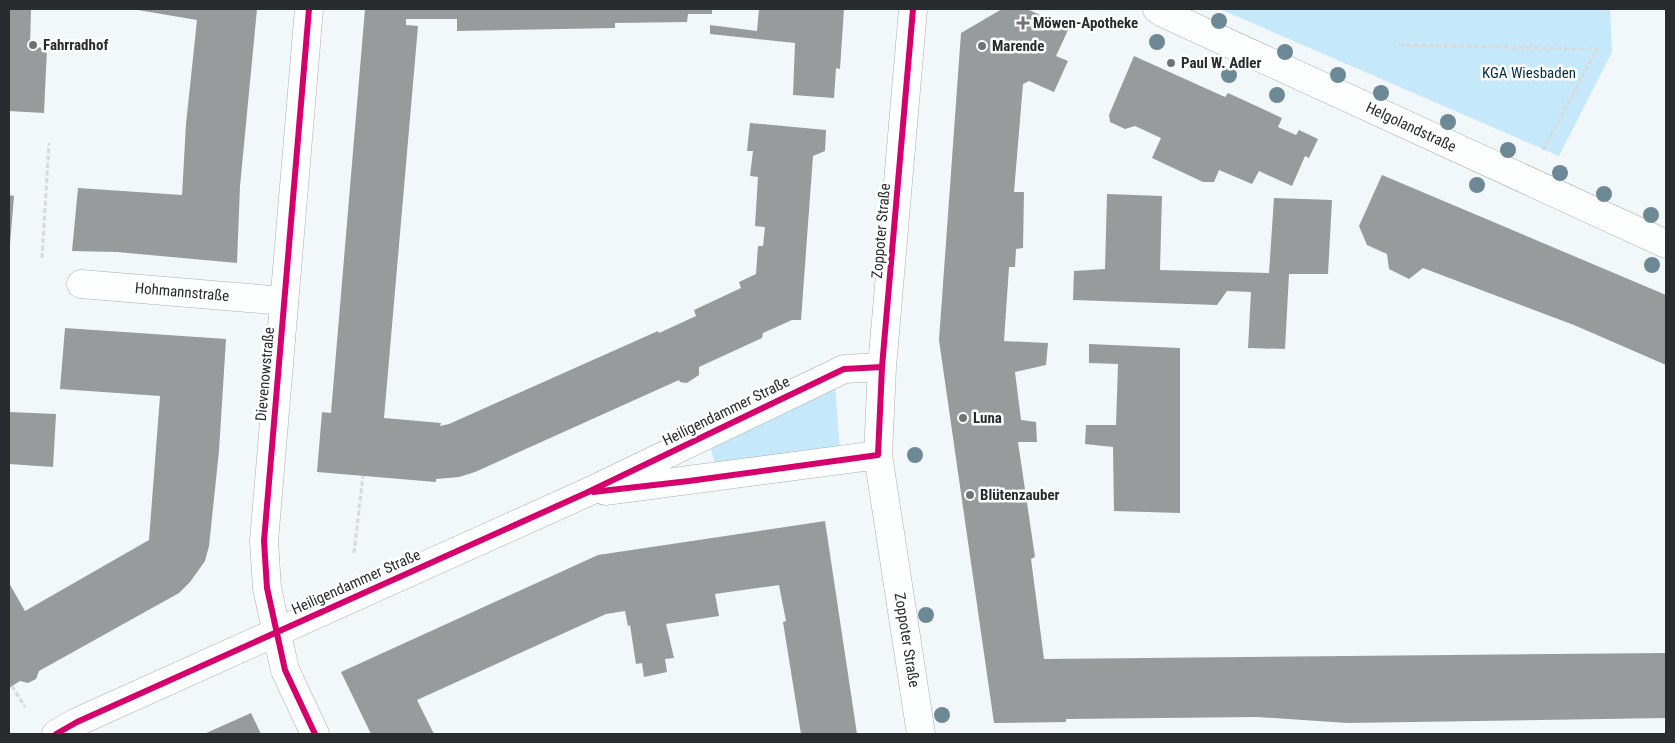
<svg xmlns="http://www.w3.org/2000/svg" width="1675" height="743" font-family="'Roboto Condensed',sans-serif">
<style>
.green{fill:#c6e8fb}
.building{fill:#979b9c}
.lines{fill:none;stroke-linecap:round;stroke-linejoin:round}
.minor-casing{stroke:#abafb1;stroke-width:29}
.path{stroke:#d8dadb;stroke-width:3;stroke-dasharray:5 2.5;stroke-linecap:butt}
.minor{stroke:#fdfefe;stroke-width:28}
.cycleway-casing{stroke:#fff;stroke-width:9}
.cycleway{stroke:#d6006c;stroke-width:6}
.tree{fill:#6d8996}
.poi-dot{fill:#6f7375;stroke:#fff;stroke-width:2}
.labels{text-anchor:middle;stroke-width:5;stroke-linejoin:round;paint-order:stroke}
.poi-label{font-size:15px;font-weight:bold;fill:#282c2e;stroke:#fff;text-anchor:start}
.park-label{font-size:15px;fill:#002f44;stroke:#fff}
.street-label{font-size:15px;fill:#282c2e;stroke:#fff}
</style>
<rect width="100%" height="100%" fill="#f2f7fa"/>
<path class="green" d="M 1220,9 L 1610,9 L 1612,52 L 1559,156 Z
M 835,385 L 840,451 L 716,469 L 709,441 Z"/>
<path class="building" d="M 9,9 L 31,9 L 30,47 L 47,48 L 44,113 L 9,111 Z
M 132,9 L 257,9 L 240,186 L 237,263 L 117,252 L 72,251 L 78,188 L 182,195 L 186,124 L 197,20 Z
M 365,9 L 712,9 L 712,14 L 688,14 L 687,22 L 615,23 L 615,28 L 457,31 L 457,19 L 406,19 L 406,25 L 418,26 L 384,418 L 441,423 L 440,426 L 449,424 L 658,331 L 659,333 L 696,316 L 694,310 L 741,288 L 739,282 L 756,274 L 758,246 L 763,246 L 765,227 L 755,226 L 758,177 L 750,176 L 753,151 L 747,151 L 750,123 L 826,130 L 825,151 L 813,156 L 801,320 L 792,320 L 763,333 L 762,338 L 699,367 L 699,375 L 687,383 L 680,382 L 679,380 L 475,472 L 459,477 L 436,479 L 436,482 L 317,472 L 322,412 L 331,413 Z
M 759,9 L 844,9 L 840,69 L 836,68 L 834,98 L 793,95 L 795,43 L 710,34 L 710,25 L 757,31 Z
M 1002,9 L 1027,9 L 1069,28 L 1056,56 L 1068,61 L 1054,92 L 1029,81 L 1023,84 L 1014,192 L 1024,192 L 1023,248 L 1016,249 L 1015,267 L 1009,267 L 1004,341 L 1048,343 L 1046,365 L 1015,372 L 1021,420 L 1036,422 L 1037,442 L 1018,442 L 1035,557 L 1031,559 L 1044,659 L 1666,653 L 1666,718 L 1348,723 L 1257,717 L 1066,719 L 1066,722 L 994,723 L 939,340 L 961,33 Z
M 1134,56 L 1225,97 L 1228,93 L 1282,118 L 1278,127 L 1296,135 L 1299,130 L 1318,139 L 1309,158 L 1305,156 L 1292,186 L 1259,171 L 1252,184 L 1219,170 L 1214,182 L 1203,182 L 1152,158 L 1161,138 L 1135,126 L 1125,129 L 1110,122 L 1109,115 Z
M 1382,175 L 1666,295 L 1666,365 L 1574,325 L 1423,268 L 1409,279 L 1389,269 L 1387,254 L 1367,245 L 1359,226 Z
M 1107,194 L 1162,196 L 1160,270 L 1269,273 L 1274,198 L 1332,200 L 1328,274 L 1289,274 L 1285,349 L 1248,348 L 1251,292 L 1227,291 L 1217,305 L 1073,300 L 1074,271 L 1105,269 Z
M 9,195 L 14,196 L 10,245 L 9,245 Z
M 65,328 L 226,339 L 219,451 L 209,546 L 205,561 L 190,582 L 179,593 L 39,671 L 36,679 L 28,683 L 20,681 L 9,688 L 9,583 L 25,611 L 149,540 L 160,396 L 60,389 Z
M 1089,344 L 1180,348 L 1180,513 L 1114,511 L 1113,447 L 1085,444 L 1086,425 L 1116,425 L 1118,364 L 1089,363 Z
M 9,412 L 56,414 L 53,467 L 9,464 Z
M 825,521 L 857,734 L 801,734 L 783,622 L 786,621 L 779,585 L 715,594 L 719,616 L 666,624 L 674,658 L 665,659 L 667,672 L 644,677 L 642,663 L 636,664 L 630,625 L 628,626 L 625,611 L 606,614 L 417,700 L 434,734 L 371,734 L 341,672 L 598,555 Z
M 251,713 L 261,734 L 204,734 Z"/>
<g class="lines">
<g class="minor-casing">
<path id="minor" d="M 309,9 L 264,541 L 267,588 L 285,670 L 315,734
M 913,9 L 882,367 L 878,455 L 921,734
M 1157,9 L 1163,13 L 1666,244
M 81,284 L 284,301
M 605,491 L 878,455
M 56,734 L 77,722 L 586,493 L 844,369 L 882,367"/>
</g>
<path class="path" d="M 1399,45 L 1597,49 L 1542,152
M 42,258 L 49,143
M 354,553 L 363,476
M 12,686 L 25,707"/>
<use href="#minor" class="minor"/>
<g class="cycleway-casing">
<path id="cycleway" d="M 309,9 L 264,541 L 267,588 L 285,670 L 315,734
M 593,492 L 689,481 L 878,455 L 882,367 L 913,9
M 56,734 L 77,722 L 586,493 L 844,369 L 882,367"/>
</g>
<use href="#cycleway" class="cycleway"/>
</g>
<g class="tree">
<circle cx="1219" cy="21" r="8"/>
<circle cx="1157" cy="42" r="8"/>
<circle cx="1285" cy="52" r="8"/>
<circle cx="1229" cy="75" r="8"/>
<circle cx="1338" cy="75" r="8"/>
<circle cx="1381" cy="93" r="8"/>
<circle cx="1277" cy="95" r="8"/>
<circle cx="1448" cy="122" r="8"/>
<circle cx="1508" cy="150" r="8"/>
<circle cx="1560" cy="173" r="8"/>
<circle cx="1477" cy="185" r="8"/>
<circle cx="1604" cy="194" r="8"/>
<circle cx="1651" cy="215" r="8"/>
<circle cx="1652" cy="265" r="8"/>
<circle cx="915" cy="455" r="8"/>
<circle cx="926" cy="615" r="8"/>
<circle cx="942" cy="715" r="8"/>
</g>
<g class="poi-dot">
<path d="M1020.5 15.5h5v5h5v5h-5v5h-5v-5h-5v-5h5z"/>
<circle cx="33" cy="45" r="5"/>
<circle cx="982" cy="46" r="5"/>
<circle cx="1171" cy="63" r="5"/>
<circle cx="963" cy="418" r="5"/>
<circle cx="970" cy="495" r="5"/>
</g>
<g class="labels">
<g class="poi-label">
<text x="1033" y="28">Möwen-Apotheke</text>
<text x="43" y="50">Fahrradhof</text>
<text x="992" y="51">Marende</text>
<text x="1181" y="68">Paul W. Adler</text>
<text x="973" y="423">Luna</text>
<text x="980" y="500">Blütenzauber</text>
</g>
<g class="park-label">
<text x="1529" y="78">KGA Wiesbaden</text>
</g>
<g class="street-label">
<text transform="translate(1411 127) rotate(25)" y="5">Helgolandstraße</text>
<text transform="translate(881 231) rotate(-85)" y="5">Zoppoter Straße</text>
<text transform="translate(182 292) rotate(5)" y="5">Hohmannstraße</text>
<text transform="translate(265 374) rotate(-85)" y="5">Dievenowstraße</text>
<text transform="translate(726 411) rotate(-26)" y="5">Heiligendammer Straße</text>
<text transform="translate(356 582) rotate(-24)" y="5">Heiligendammer Straße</text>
<text transform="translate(907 640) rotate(81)" y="5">Zoppoter Straße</text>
</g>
</g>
<rect width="1675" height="743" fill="none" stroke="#282c2e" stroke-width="20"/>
</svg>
